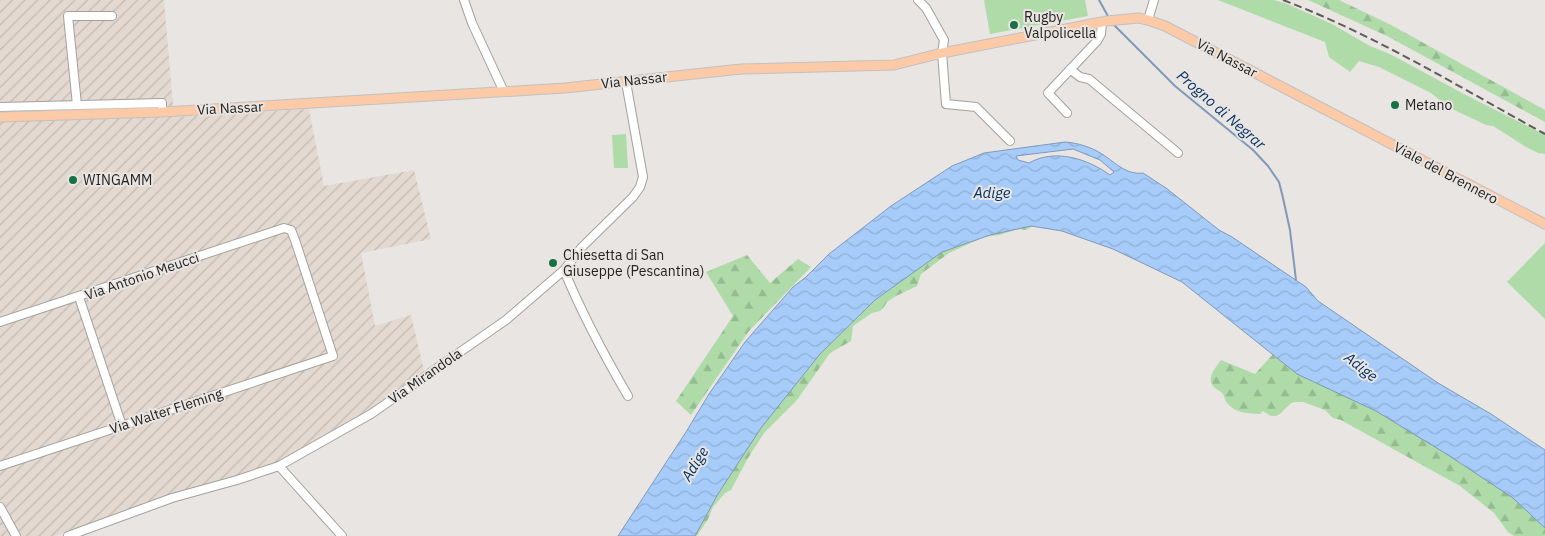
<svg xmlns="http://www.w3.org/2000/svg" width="1545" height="536" font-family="'IBM Plex Sans',sans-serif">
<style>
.industrial{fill:url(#industrial-furrows)}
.grass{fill:#aedba8}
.forest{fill:url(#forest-firs)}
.water{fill:url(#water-waves);stroke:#7f99b9;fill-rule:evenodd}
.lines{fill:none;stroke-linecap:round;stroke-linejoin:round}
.stream{stroke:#7f99b9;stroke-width:2}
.minor-casing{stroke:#a4a09d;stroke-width:10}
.major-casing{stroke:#c1c1c1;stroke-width:11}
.minor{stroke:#fff;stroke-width:8}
.major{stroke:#fdcaa7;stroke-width:9}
.rail{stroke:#5e5c5a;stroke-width:2;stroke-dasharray:8 4;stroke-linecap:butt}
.poi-dot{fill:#167146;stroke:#e9e5e2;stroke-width:2}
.labels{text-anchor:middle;stroke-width:4;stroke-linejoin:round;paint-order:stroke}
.poi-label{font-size:14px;fill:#232220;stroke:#e9e5e2;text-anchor:start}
.street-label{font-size:14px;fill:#232220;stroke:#e9e5e2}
.water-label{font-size:15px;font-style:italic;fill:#053466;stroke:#e9e5e2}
</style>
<defs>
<pattern id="industrial-furrows" width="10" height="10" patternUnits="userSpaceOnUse" patternTransform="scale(1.25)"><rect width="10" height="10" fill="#e3d9d0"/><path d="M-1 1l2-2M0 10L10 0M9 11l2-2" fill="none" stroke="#c2bab2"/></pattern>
<pattern id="forest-firs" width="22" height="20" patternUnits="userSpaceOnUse" patternTransform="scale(1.25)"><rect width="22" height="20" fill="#aedba8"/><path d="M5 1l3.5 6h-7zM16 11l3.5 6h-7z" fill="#95bc90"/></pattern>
<pattern id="water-waves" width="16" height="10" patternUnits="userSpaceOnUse" patternTransform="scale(1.25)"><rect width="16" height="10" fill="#a7ccfa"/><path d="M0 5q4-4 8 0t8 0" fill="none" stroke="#8fafd6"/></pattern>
</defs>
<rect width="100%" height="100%" fill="#e9e5e2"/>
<path class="industrial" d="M 0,0 L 164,0 L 174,117 L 309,109 L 324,186 L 414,170 L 431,239 L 361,253 L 375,326 L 411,315 L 424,370 L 334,435 L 263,470 L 76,528 L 56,536 L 0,536 Z"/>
<path class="grass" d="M 984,0 L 1085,0 L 1088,16 L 990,34 Z
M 1218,0 L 1274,0 L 1287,4 L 1332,24 L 1370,46 L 1392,55 L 1462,93 L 1545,135 L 1545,154 L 1538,153 L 1526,147 L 1493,126 L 1486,125 L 1450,108 L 1431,93 L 1379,67 L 1359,61 L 1350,72 L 1329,57 L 1325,42 Z
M 626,134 L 628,168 L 614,168 L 612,135 Z
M 1545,243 L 1545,319 L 1507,282 Z"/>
<path class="forest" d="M 1308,0 L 1339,0 L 1391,25 L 1545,110 L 1545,122 L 1387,36 Z
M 1033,226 L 1026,230 L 1019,229 L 999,235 L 984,237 L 949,253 L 921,274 L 917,286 L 896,296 L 887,302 L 884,307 L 880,311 L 872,313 L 853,326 L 851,341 L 830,353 L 797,400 L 764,433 L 748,458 L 731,490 L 725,493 L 713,507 L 708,519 L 697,536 L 681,536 L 703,502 L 854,306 L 981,227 Z
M 747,255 L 770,283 L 798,259 L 811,267 L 749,331 L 691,415 L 676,401 L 733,316 L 706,272 Z
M 1274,353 L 1332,385 L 1495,479 L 1545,528 L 1545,536 L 1514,536 L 1508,532 L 1494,513 L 1460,486 L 1341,420 L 1333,418 L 1325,410 L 1303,402 L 1294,402 L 1290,404 L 1280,414 L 1276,416 L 1271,416 L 1263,411 L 1260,414 C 1248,413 1236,414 1227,403 C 1224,400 1225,395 1222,393 C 1220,391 1217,390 1215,388 C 1205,380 1215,368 1221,360 L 1255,374 Z"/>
<path class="water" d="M 1065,142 C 1078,143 1091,147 1102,154 C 1116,163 1126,175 1143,173 L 1166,188 L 1219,230 L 1232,237 L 1306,287 L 1318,301 L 1438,383 L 1491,414 L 1545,450 L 1545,528 L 1513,498 L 1448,455 L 1376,411 L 1297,374 L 1182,282 L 1113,249 L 1062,231 L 1031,226 L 990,235 L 942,252 L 875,300 L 820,354 L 761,428 L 718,494 L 695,536 L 618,536 L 686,432 L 709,394 L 745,342 L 793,287 L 806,277 L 829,254 L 891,206 L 952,166 L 984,153 ZM 1073,149 L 1100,160 L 1114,172 L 1110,175 C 1088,159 1055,148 1029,163 L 1018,160 L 1016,156 Z"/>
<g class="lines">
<path class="stream" d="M 1099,0 L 1109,18
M 1113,24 L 1175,86 L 1253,150 L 1268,166 L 1279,182 L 1283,198 L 1290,230 L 1296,280"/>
<g class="minor-casing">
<path id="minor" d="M 464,0 L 472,23 L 504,92
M 918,0 L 926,8 L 944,40 L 942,53 L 946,104 L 976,107 L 1010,141
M 1148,20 L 1154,0
M 1070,69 L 1080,77 L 1089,79 L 1178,153
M 77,105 L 68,16 L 112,16
M 0,107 L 162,103 L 162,112
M 1067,113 L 1048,93 L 1097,41 L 1101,34 L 1102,22
M 564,270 C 582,314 604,355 628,396
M 79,297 L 122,426
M 0,322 L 284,228 L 291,230 L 295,240 L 333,356 L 0,466
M 279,466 L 342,536
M 0,507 L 16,536
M 68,536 L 172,498 L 237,480 L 279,466 L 371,414 L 506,320 L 564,270 L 582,247 L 633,197 L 640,187 L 643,177 L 626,82"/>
</g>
<g class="major-casing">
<path id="major" d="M 0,117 L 162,112 L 565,88 L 741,69 L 894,65 L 942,53 L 1107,21 L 1138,18 L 1148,20 L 1165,26 L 1545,224"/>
</g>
<use href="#minor" class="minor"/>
<use href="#major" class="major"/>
<path class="rail" d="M 1283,0 C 1375,35 1459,87 1545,134"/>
</g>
<g class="poi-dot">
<circle cx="1014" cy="25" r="5"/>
<circle cx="1395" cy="105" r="5"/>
<circle cx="73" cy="180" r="5"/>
<circle cx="553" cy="263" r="5"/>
</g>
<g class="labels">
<g class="poi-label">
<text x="1024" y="22">Rugby<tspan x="1024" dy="16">Valpolicella</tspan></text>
<text x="1405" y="110">Metano</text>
<text x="83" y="185">WINGAMM</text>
<text x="563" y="260">Chiesetta di San<tspan x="563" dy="16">Giuseppe (Pescantina)</tspan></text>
</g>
<g class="street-label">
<text transform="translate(1227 58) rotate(28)" y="5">Via Nassar</text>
<text transform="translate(634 80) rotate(-6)" y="5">Via Nassar</text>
<text transform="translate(230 108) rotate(-3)" y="5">Via Nassar</text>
<text transform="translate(1446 173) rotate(28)" y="5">Viale del Brennero</text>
<text transform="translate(142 276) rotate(-19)" y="5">Via Antonio Meucci</text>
<text transform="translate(425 376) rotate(-35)" y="5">Via Mirandola</text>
<text transform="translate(166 411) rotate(-18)" y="5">Via Walter Fleming</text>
</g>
<g class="water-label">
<text transform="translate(1221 110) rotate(41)" y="5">Progno di Negrar</text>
<text x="992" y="198">Adige</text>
<text transform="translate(1361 367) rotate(38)" y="5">Adige</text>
<text transform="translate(695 464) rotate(-58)" y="5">Adige</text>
</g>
</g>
</svg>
